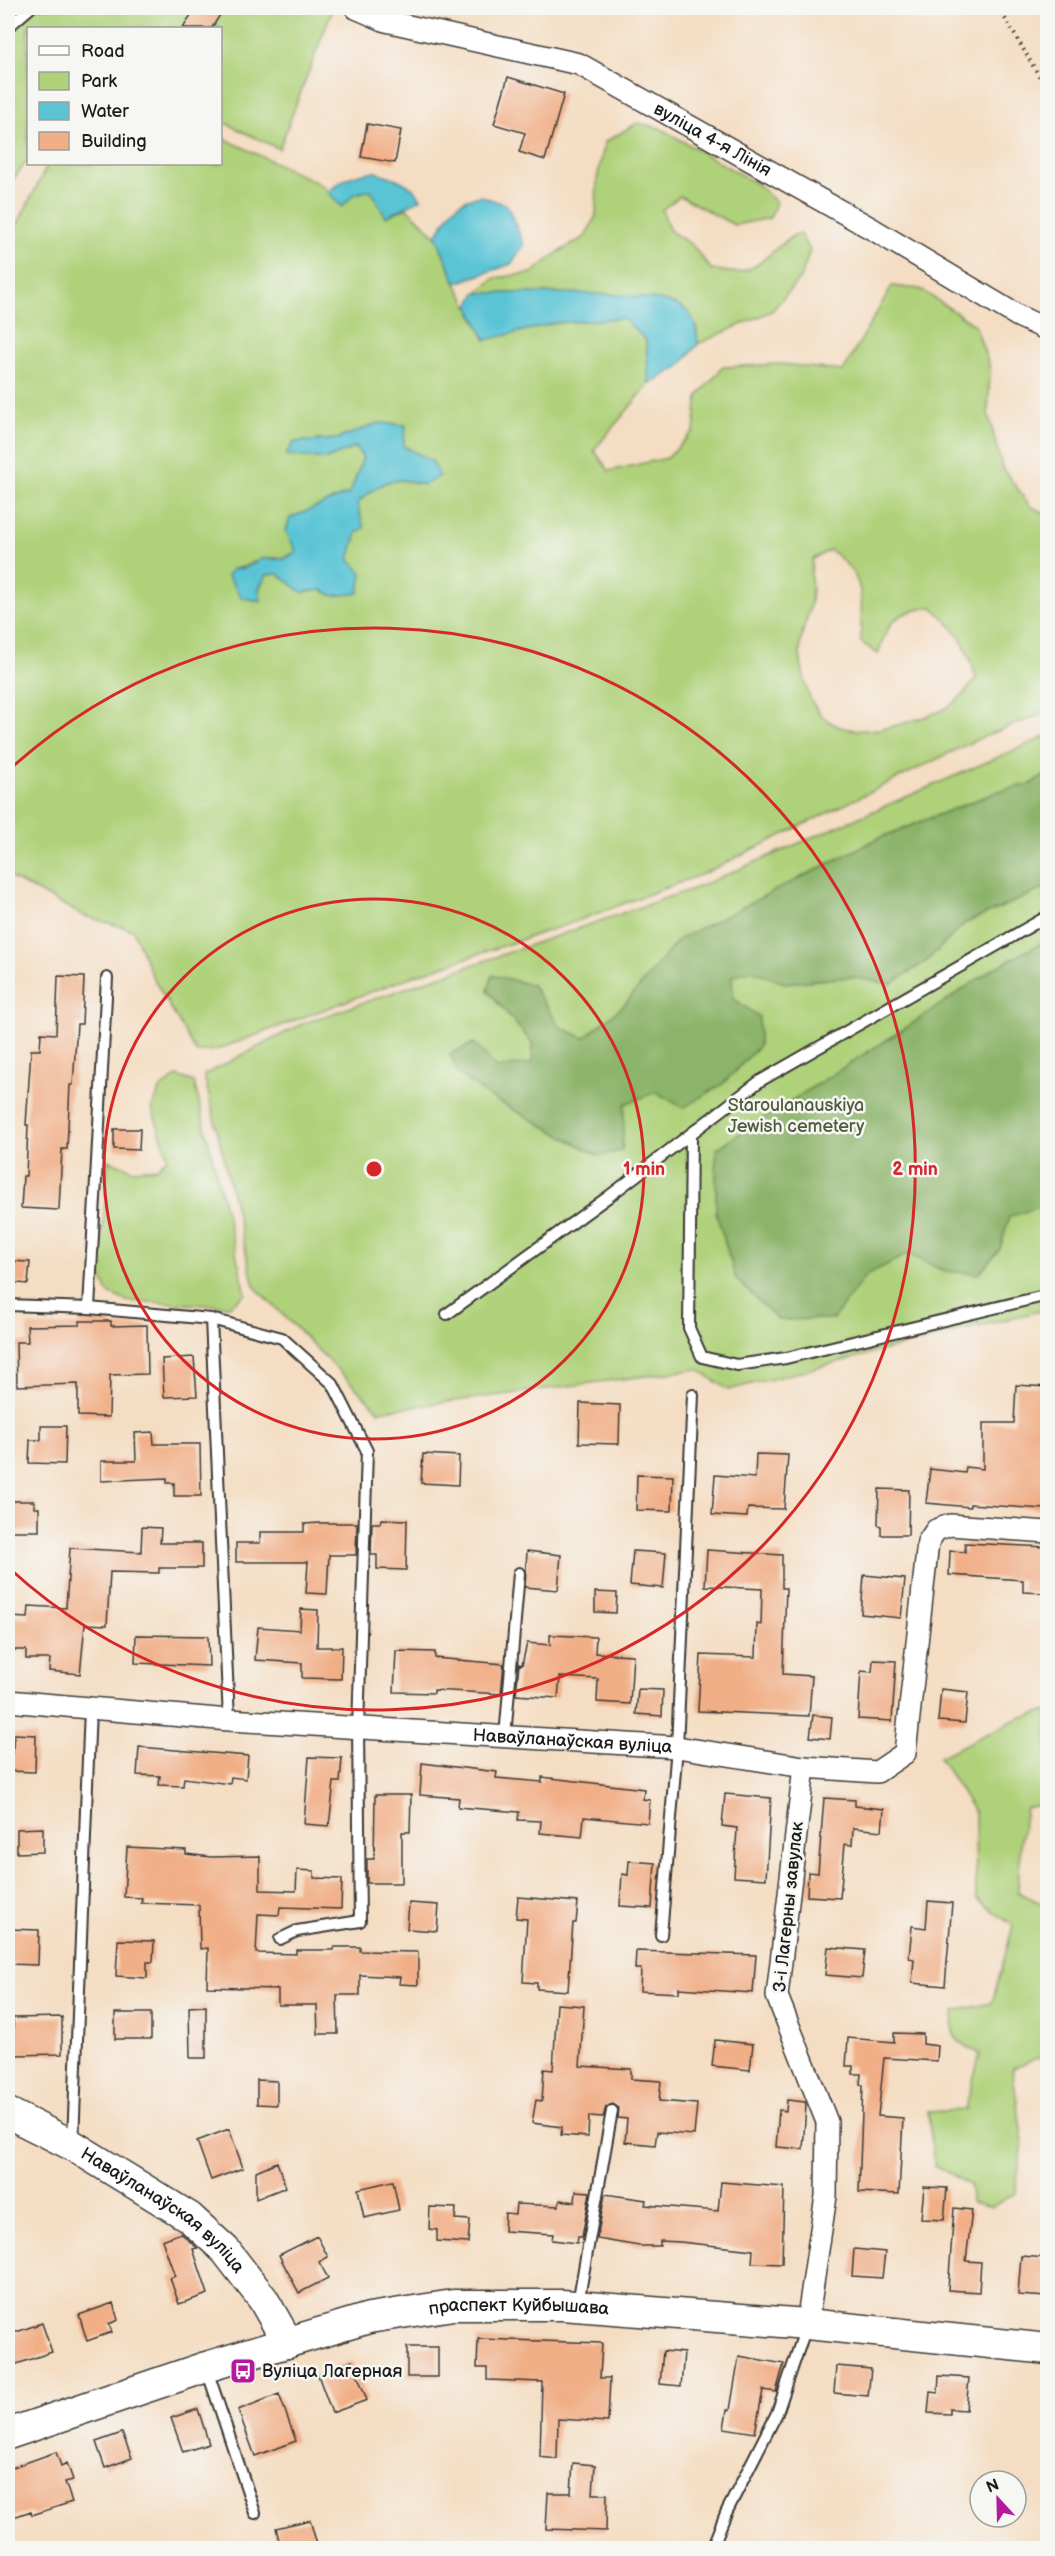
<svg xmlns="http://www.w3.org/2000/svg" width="1055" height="2556" font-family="'Balsamiq Sans',sans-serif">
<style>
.green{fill:#afd179;stroke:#66764a;stroke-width:1.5;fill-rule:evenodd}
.forest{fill:#8bb369;stroke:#546842;stroke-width:1.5}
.water{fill:#5ac4d5;stroke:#3b7078;stroke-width:1.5}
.building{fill:#f1af87}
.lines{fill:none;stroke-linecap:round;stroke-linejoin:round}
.lane-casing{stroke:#3c3935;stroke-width:14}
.street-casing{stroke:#3c3935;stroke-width:24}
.secondary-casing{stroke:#3c3935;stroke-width:33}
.path{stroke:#3c3935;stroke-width:4;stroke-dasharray:1.5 4.5;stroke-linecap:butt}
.lane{stroke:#fff;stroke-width:10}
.street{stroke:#fff;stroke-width:21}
.secondary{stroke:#fff;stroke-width:30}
.ring{fill:none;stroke:#d62828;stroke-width:3}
.labels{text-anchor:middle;stroke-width:5;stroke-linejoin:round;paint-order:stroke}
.street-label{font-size:18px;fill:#1c1c1c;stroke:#f6f6f2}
.park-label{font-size:18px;fill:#4f5b3d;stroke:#f6f6f2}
.poi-label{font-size:18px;fill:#1c1c1c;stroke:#f6f6f2;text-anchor:start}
.centre{fill:#d62828;stroke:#f6f6f2;stroke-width:3}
.ring-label{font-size:18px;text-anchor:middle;font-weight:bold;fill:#d62828;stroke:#f6f6f2;stroke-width:5;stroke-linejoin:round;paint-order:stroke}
</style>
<rect width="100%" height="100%" fill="#f6f6f2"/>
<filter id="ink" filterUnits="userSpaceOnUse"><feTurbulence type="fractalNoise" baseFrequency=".0167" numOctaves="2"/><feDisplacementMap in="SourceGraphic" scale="12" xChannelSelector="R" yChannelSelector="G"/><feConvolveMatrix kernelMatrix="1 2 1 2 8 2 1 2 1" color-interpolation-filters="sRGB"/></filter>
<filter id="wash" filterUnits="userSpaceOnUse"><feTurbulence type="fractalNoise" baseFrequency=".008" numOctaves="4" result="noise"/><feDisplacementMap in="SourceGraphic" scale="24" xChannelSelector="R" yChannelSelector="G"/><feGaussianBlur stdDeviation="1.35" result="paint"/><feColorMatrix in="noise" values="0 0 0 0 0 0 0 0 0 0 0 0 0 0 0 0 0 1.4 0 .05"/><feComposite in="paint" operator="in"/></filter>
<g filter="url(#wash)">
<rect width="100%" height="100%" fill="#f4ddc2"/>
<path class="green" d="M 8,8 L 333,8 L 279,149 L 221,121 L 220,28 L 28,28 L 28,160 L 8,186 Z
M 637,123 L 660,128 L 757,184 L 776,202 L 770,218 L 734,225 L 680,196 L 662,210 L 670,231 L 692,245 L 711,269 C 720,270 732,274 740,272 C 765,266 777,242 799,233 L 810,250 L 801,277 L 772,311 L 698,344 L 696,326 L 612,294 L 476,293 L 495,278 L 532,273 L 557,253 L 585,237 L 596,215 L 597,179 L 605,142 Z
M 221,137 L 322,185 L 342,207 L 354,194 L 371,190 L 386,216 L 407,208 L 436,236 L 456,283 L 486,340 L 555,323 L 623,318 L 646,340 L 649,384 L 594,450 L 609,471 L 667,458 L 694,431 L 698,396 L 723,367 L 781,364 L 843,371 L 892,286 L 920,289 L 975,325 L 990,368 L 988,413 L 1002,467 L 1030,506 L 1047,515 L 1047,712 L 978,739 L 705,873 L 577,921 L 413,976 L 216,1050 L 196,1052 L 152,976 L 133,930 L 84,916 L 8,876 L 8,243 L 48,164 L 220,164 ZM 379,423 L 405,425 L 403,446 L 432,461 L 424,485 C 392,474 381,482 357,503 L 357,532 L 334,596 L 322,590 L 302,592 L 278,574 L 267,575 L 259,589 L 233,569 C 244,568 250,563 260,560 C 275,555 281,562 296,551 L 286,531 L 290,518 L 350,493 L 363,458 L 356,447 L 326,459 L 294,442 L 337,439 ZM 830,550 C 870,580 860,598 861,642 L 878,654 C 890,619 894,613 932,607 C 958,630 967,645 976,678 C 956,709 939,713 905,723 C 859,737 816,735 805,681 C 802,668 798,652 801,640 C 803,626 810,614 811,600 C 813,585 809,573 813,559 Z
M 1047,736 L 1047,1309 L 728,1390 L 698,1369 L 379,1411 L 254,1286 L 204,1075 L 302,1024 L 698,887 Z
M 177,1076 L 194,1082 L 246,1294 L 229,1306 L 127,1301 L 108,1293 L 99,1272 L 108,1160 L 134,1170 L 157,1168 L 168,1157 L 152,1108 L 160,1089 Z
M 1047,1711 L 1047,1803 L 1026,1808 L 1020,1845 L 1018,1892 L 1047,1906 L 1047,2054 L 1012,2068 L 1023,2143 L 1015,2193 L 992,2207 L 971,2202 L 970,2185 L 934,2165 L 928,2112 L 965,2110 L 980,2054 C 958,2042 948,2039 954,2011 L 992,2003 L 1013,1926 L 976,1898 L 975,1813 L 939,1757 L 1019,1718 Z"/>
<path class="forest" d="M 1047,774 L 1047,887 L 964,924 L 927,961 L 891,984 L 850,977 L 784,983 L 752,970 L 732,976 L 733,998 L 759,1017 L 759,1046 L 723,1084 L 683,1108 L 656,1092 L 625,1104 L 622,1151 L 599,1156 L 490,1097 L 458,1073 L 450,1054 L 474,1043 L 497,1068 L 532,1063 L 533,1044 L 488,991 L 492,975 L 532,985 L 560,1027 L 584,1038 L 624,1005 L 679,939 L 879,838 L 999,791 L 1031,784 Z
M 1047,940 L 1047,1204 L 1009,1217 L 1000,1249 L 979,1274 L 944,1271 L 908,1254 L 866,1275 L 833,1319 L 778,1320 L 736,1279 L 716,1213 L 716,1149 L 913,1023 L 993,969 Z"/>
<path class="water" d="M 375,172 C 390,176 413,183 421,199 L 386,217 L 371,190 L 354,194 L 342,207 L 328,192 C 343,179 354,173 375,172 Z
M 481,196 L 507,205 L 524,245 L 511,264 L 456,283 L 436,236 C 449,214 454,199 481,196 Z
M 476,293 C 518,294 651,288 683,308 C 695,315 697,332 698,344 L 679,367 L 649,384 L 646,340 L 623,318 L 555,323 L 486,340 L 469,306 Z
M 379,423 L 406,425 L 403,446 L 432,461 L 440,476 L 424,485 C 393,474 381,482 357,503 L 364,528 L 357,532 L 349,559 L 362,573 L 359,593 L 334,596 L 322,590 L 302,592 L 278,574 L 266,575 L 259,589 L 261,601 L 242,598 L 227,575 L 233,569 L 245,568 L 261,559 L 285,559 L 296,551 L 286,531 L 290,518 L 350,493 L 363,458 L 356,447 L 326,459 L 286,455 L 294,442 L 337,439 Z"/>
<g id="blocks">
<path class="building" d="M 195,8 L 224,8 L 212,28 L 183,28 Z
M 508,77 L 564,94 L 545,160 L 519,152 L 525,133 L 494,124 Z
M 367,124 L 401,130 L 395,163 L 361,157 Z
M 58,976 L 84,977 L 82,1024 L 77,1024 L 73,1085 L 70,1085 L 67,1149 L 62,1149 L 59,1210 L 21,1208 L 23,1176 L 26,1176 L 28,1125 L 26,1125 L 31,1050 L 40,1050 L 41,1033 L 56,1034 Z
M 114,1129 L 140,1129 L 139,1150 L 114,1149 Z
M 8,1261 L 30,1262 L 28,1284 L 8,1282 Z
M 80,1321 L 111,1321 L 111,1326 L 147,1325 L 148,1374 L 110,1375 L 109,1417 L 78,1416 L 78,1384 L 17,1386 L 16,1342 L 28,1342 L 27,1326 L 80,1325 Z
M 194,1357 L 197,1396 L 164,1397 L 162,1359 Z
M 1016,1385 L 1047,1387 L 1047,1454 L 1044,1509 L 970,1504 L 970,1507 L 926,1503 L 930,1469 L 965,1473 L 966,1467 L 983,1469 L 983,1423 L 1014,1423 Z
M 580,1403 L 620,1405 L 619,1444 L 579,1443 Z
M 41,1426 L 66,1426 L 65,1464 L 29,1463 L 30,1440 L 41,1440 Z
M 153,1432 L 154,1444 L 200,1444 L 201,1496 L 174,1496 L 174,1483 L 167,1483 L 167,1478 L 101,1481 L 101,1461 L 136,1461 L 135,1433 Z
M 423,1454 L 459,1456 L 458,1485 L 421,1483 Z
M 756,1454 L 788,1455 L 784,1509 L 748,1508 L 747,1517 L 712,1515 L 715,1475 L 755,1478 Z
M 637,1475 L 673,1476 L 672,1511 L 636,1510 Z
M 879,1489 L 909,1490 L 908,1535 L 881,1535 L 881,1526 L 878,1525 Z
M 8,1501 L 34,1501 L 34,1508 L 39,1508 L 39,1531 L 8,1531 Z
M 382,1519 L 407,1520 L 406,1570 L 377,1569 L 377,1555 L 371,1555 L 372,1523 L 381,1523 Z
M 320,1523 L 357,1523 L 356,1555 L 329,1555 L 327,1594 L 306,1593 L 308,1562 L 236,1562 L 236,1543 L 260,1543 L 260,1532 L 304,1532 L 304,1524 Z
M 142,1527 L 161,1528 L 160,1543 L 202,1543 L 202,1568 L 159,1568 L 159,1573 L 110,1572 L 107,1625 L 85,1624 L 80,1674 L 49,1671 L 50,1659 L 26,1659 L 26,1650 L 8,1650 L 8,1617 L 28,1618 L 29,1606 L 66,1608 L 70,1548 L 141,1552 Z
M 965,1543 L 1047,1547 L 1047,1593 L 1023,1592 L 1023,1580 L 949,1575 L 950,1551 L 965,1552 Z
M 707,1550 L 782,1555 L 782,1588 L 786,1588 L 783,1674 L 812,1676 L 809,1716 L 698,1711 L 701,1655 L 756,1657 L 757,1624 L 761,1625 L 762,1589 L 705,1586 Z
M 527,1551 L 561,1555 L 558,1590 L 525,1587 Z
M 633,1551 L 666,1553 L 663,1588 L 630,1585 Z
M 864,1575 L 905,1579 L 901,1618 L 861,1614 Z
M 595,1592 L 617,1593 L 616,1613 L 595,1612 Z
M 301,1609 L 318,1610 L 317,1647 L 342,1647 L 341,1679 L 302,1678 L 302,1663 L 255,1660 L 258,1627 L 300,1630 Z
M 136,1635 L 208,1636 L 209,1666 L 135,1663 Z
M 550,1635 L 596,1637 L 595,1653 L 633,1655 L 630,1704 L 597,1702 L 598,1679 L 560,1677 L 558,1698 L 516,1695 L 519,1664 L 522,1665 L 527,1643 L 550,1645 Z
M 396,1651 L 435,1652 L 435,1658 L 504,1664 L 501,1694 L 434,1690 L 434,1693 L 394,1692 Z
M 873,1660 L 896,1661 L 892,1721 L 858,1719 L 861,1671 L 872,1672 Z
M 638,1689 L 663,1690 L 662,1716 L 636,1714 Z
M 941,1689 L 968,1692 L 965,1723 L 938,1721 Z
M 813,1715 L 832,1717 L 830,1739 L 810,1737 Z
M 14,1734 L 36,1735 L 35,1772 L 8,1771 L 8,1753 L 13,1753 Z
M 139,1747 L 248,1756 L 246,1779 L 231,1777 L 230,1784 L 184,1778 L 183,1786 L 159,1785 L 160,1776 L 137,1775 Z
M 309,1757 L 342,1758 L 340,1782 L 334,1782 L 329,1826 L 304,1824 Z
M 422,1763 L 497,1772 L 496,1778 L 542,1782 L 542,1777 L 644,1789 L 643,1799 L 650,1800 L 648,1823 L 584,1817 L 582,1837 L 540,1833 L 541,1821 L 518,1820 L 519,1812 L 458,1807 L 459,1798 L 420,1795 Z
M 725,1794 L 771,1798 L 766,1879 L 734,1877 L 737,1828 L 722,1826 Z
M 375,1795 L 411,1795 L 410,1832 L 402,1832 L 402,1883 L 367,1883 L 367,1859 L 374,1859 Z
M 824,1798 L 855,1800 L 855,1806 L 884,1809 L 882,1831 L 853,1828 L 852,1845 L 845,1844 L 840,1898 L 807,1896 L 808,1872 L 818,1873 Z
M 43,1828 L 43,1852 L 17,1853 L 17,1829 Z
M 127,1847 L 186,1850 L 186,1854 L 211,1857 L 260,1856 L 260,1890 L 296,1891 L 297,1870 L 314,1871 L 314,1878 L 342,1879 L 341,1909 L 280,1907 L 279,1915 L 258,1914 L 256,1953 L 296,1954 L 296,1950 L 334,1950 L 334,1947 L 360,1947 L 360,1951 L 418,1952 L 418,1985 L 399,1984 L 400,1977 L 360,1975 L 360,1995 L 337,1995 L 338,2034 L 318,2034 L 317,2005 L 278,2005 L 278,1989 L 207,1987 L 208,1948 L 200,1949 L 199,1905 L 141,1903 L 142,1898 L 124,1897 Z
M 629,1861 L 655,1863 L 652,1908 L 620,1906 L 622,1874 L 628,1875 Z
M 518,1897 L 578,1902 L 576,1923 L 573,1923 L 568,1991 L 537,1989 L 537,1983 L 523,1982 L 527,1919 L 516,1918 Z
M 928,1901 L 952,1903 L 945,1986 L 912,1983 L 914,1959 L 909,1958 L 912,1926 L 926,1928 Z
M 409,1903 L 439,1905 L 437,1931 L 407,1929 Z
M 8,1929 L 39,1930 L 38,1965 L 8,1964 Z
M 118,1940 L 154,1941 L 153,1962 L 147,1962 L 147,1978 L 116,1976 Z
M 828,1947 L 865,1950 L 862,1978 L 825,1975 Z
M 636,1951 L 756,1955 L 753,1993 L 679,1988 L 679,1993 L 640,1991 L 641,1969 L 635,1969 Z
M 557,2004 L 584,2006 L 580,2066 L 631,2069 L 631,2079 L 661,2081 L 659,2101 L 697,2104 L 694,2135 L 657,2132 L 655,2145 L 625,2142 L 627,2119 L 618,2118 L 619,2108 L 613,2104 L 606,2107 L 603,2117 L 589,2116 L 588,2137 L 561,2135 L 562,2127 L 532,2123 L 536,2100 L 542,2101 L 544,2069 L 553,2070 Z
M 206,2006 L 206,2058 L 190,2058 L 189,2007 Z
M 115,2013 L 151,2013 L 151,2039 L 115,2039 Z
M 62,2017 L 62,2054 L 14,2055 L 13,2018 Z
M 894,2033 L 923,2034 L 923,2044 L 938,2046 L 937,2061 L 884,2058 L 878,2116 L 903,2118 L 899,2194 L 859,2192 L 863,2085 L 860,2085 L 861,2074 L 853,2074 L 853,2066 L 846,2066 L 848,2038 L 894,2042 Z
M 715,2040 L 753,2044 L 750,2070 L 712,2066 Z
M 257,2080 L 277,2081 L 277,2105 L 257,2104 Z
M 787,2100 L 805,2102 L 806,2105 L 803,2149 L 776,2147 L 779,2110 L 786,2111 Z
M 229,2129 L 243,2168 L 211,2180 L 197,2141 Z
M 277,2162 L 286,2187 L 256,2199 L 256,2171 Z
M 393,2181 L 399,2210 L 364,2218 L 358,2189 Z
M 721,2182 L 784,2187 L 782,2264 L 752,2263 L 753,2250 L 680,2242 L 660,2241 L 660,2246 L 639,2246 L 597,2239 L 605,2194 L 646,2200 L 645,2205 L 718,2211 Z
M 924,2187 L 947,2188 L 944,2220 L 921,2219 Z
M 576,2191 L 590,2192 L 582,2237 L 578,2237 L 577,2243 L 552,2240 L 553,2234 L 504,2231 L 505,2213 L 515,2214 L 516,2204 L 559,2206 L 560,2200 L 575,2202 Z
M 430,2207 L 456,2208 L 455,2219 L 470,2220 L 468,2243 L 437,2241 L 437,2230 L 429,2229 Z
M 954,2208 L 972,2210 L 966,2261 L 981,2262 L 979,2292 L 948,2290 Z
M 181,2233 L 197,2248 L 193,2249 L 208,2294 L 179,2304 L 170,2278 L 175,2276 L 162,2240 Z
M 317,2236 L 328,2257 L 319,2262 L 328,2278 L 299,2293 L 279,2255 Z
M 854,2249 L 885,2252 L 882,2278 L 852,2276 Z
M 1021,2256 L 1047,2258 L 1047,2297 L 1018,2295 Z
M 113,2303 L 118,2320 L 109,2324 L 112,2332 L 87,2341 L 79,2315 Z
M 42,2323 L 52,2352 L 8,2367 L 8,2335 Z
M 478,2339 L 602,2343 L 600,2378 L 610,2378 L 608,2422 L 558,2419 L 557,2459 L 540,2457 L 542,2382 L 487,2380 L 487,2368 L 477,2368 Z
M 407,2347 L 438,2347 L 438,2377 L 407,2377 Z
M 663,2351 L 684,2353 L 681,2386 L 660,2384 Z
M 739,2356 L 784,2364 L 776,2392 L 763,2390 L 755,2433 L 724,2428 L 727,2410 L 730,2410 Z
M 352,2361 L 367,2400 L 332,2413 L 318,2375 Z
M 836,2366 L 871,2369 L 868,2396 L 834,2393 Z
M 939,2376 L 969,2378 L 966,2410 L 950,2409 L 950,2414 L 928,2413 L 930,2392 L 938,2393 Z
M 279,2394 L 296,2441 L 255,2456 L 238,2410 Z
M 198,2409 L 209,2444 L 183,2452 L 171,2418 Z
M 122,2433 L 132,2458 L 105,2468 L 96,2442 Z
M 56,2452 L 61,2466 L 67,2463 L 73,2480 L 65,2482 L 72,2502 L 32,2515 L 31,2511 L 8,2519 L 8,2469 Z
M 573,2463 L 595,2465 L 593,2494 L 607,2494 L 606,2531 L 546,2529 L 548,2493 L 571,2493 Z
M 310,2520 L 318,2548 L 281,2548 L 276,2528 Z"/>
</g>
</g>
<g filter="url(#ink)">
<use href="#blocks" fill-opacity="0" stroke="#3c3935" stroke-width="1.5"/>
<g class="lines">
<g class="lane-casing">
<path id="lane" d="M 8,27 L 30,8
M 691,1134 L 689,1328 L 702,1357 L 737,1365 L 786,1358 L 1048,1295
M 8,1305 L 89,1308 L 211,1319 L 282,1338 L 333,1384 L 367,1451 L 358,1728 L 360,1921 L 297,1931 L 280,1939
M 89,1308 L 107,978
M 447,1314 L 608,1197 L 760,1081 L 1048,916
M 211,1319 L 229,1720
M 505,1737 L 519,1573
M 661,1935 L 677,1747 L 693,1395
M 73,2142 L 90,1708
M 578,2303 L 612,2111
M 207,2370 L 255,2513
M 712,2548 L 726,2513 L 777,2413 L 806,2327"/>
</g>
<g class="street-casing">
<g id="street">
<path id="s1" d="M 356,8 L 386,21 L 579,64 L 874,230 L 1018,316 L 1048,330"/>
<path id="s2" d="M 8,1701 L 229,1720 L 677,1747 L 804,1767 L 877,1772 L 905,1753 L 928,1542 L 936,1530 L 950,1525 L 1048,1532"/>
<path d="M 804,1767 L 777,1996 L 827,2122 L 826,2196 L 807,2324"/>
</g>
</g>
<g class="secondary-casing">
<g id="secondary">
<path id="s3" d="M 8,2113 L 72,2145 L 189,2217 L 225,2250 L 263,2299 L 288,2343"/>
<path id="s4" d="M 8,2434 L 206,2367 L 369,2318 L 453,2305 L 562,2305 L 807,2324 L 1048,2349"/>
</g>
</g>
<path class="path" d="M 999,8 L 1048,91"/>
<use href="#lane" class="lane"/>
<use href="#street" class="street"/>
<use href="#secondary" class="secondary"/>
</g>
</g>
<g class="ring">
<circle cx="374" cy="1169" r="270"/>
<path d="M9 770A541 541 0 1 1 9 1568"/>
</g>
<defs>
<g id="bus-square" transform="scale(1.35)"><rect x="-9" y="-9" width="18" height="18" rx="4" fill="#b5179e" stroke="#f6f6f2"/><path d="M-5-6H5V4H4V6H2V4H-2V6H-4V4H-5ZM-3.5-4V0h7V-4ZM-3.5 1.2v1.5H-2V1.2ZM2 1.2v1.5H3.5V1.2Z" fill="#fff"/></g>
</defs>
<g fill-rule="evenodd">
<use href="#bus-square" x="243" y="2371"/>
</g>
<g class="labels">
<g class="street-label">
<text dy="6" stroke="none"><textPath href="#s1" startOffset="384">вуліца 4-я Лінія</textPath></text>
<text dy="6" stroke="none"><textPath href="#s2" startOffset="566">Наваўланаўская вуліца</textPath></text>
<text transform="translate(788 1907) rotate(-84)" y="6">3-і Лагерны завулак</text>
<text dy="6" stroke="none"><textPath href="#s3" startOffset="184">Наваўланаўская вуліца</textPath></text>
<text dy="6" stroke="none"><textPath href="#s4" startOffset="530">праспект Куйбышава</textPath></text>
</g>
<g class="park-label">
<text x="796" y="1111">Staroulanauskiya<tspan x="796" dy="21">Jewish cemetery</tspan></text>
</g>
<g class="poi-label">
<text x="262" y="2377">Вуліца Лагерная</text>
</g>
</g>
<circle cx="374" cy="1169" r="9" class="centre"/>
<g class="ring-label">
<text x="644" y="1175">1 min</text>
<text x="915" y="1175">2 min</text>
</g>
<rect width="1055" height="2556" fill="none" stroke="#f6f6f2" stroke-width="30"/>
<rect x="27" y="27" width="195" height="138" fill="#f6f6f2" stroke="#9f9f9c" stroke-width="1.5"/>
<rect x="39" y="46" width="30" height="9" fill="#ffffff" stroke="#9f9f9c" stroke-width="1.5"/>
<text x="81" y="57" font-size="18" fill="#1c1c1c">Road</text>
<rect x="39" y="72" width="30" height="18" fill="#afd179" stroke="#9f9f9c" stroke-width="1.5"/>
<text x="81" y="87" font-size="18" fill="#1c1c1c">Park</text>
<rect x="39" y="102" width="30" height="18" fill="#5ac4d5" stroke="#9f9f9c" stroke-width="1.5"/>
<text x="81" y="117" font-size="18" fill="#1c1c1c">Water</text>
<rect x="39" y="132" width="30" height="18" fill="#f1af87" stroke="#9f9f9c" stroke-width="1.5"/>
<text x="81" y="147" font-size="18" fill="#1c1c1c">Building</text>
<g transform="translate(998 2499) rotate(338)"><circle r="28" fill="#f6f6f2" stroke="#9f9f9c" stroke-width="1.5"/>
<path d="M0-4.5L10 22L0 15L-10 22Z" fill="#b5179e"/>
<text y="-9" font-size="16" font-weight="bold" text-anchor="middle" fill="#1c1c1c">N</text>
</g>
</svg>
